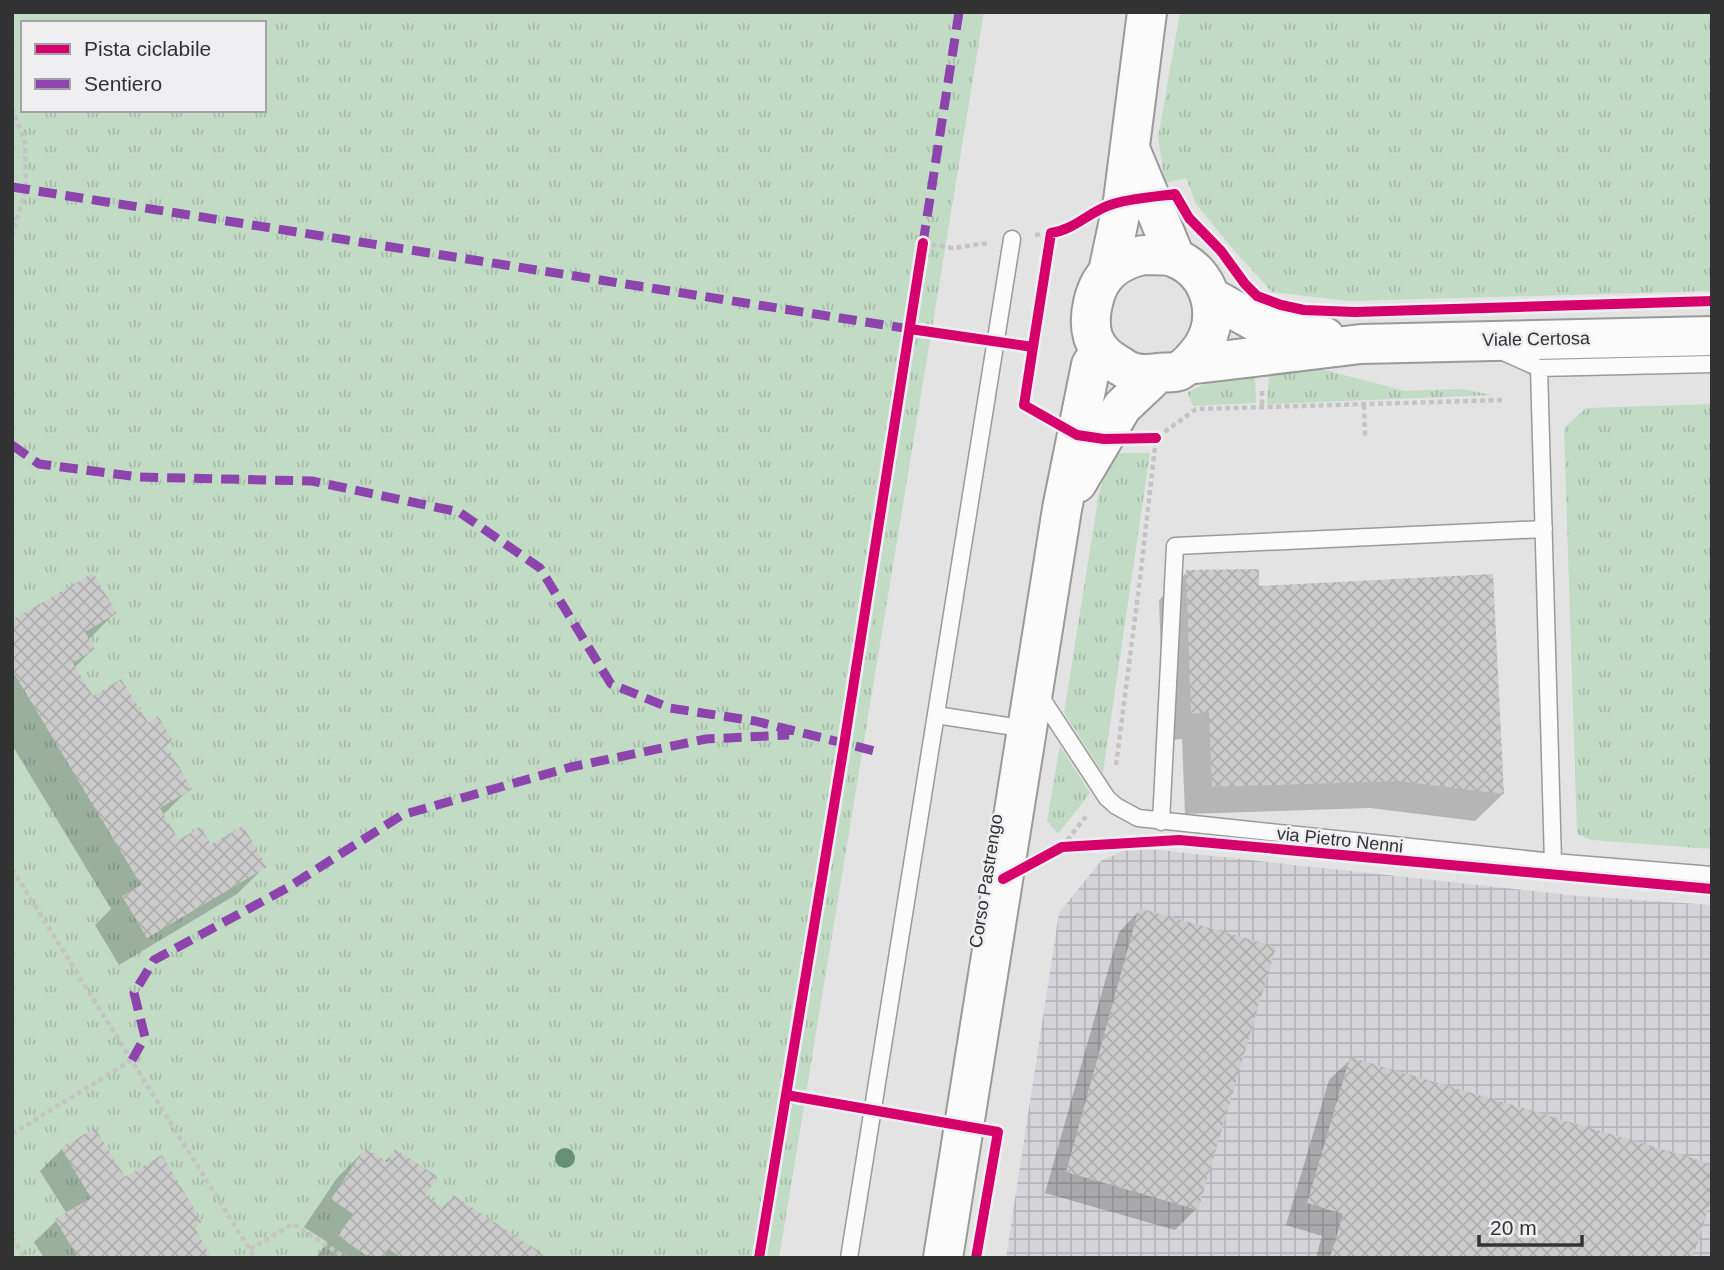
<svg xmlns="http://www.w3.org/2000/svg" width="1724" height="1270" font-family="Helvetica,sans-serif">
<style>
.industrial{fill:url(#industrial-grid)}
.grass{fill:url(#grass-tufts);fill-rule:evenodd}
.shadow{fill:#0003}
.building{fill:url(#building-cross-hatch)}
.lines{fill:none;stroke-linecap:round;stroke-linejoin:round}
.lane-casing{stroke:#9a9a9b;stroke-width:19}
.secondary-casing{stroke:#9a9a9b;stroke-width:42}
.path{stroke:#c4c4c5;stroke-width:4.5;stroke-dasharray:5 3.5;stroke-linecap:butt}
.lane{stroke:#fbfbfb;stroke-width:16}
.secondary{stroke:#fbfbfb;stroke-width:38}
.quiet{stroke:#8e44ad;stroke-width:9;stroke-dasharray:18 9;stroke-linecap:butt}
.cycleway-casing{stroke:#efeff2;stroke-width:15}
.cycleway{stroke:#d6006c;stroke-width:10}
.tree{fill:#679176}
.labels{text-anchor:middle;stroke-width:5;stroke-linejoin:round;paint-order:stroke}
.street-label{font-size:18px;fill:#323233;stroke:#efeff2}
</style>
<defs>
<pattern id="industrial-grid" width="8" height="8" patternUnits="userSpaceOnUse" patternTransform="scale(1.75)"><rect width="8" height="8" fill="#d4d4d8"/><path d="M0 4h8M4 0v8" fill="none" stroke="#b6b6ba"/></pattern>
<pattern id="grass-tufts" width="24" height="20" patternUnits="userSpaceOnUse" patternTransform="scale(1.75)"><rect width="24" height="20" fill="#c1dbc5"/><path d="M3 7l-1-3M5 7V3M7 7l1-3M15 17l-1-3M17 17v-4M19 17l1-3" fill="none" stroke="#a6bcaa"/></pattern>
<pattern id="building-cross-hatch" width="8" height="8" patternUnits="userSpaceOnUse" patternTransform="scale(1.75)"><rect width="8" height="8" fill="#cbcbcc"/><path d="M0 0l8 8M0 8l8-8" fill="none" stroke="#afafb0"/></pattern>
</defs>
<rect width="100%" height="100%" fill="#e3e3e4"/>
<path class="industrial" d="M 1128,849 L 1159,850 L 1579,896 L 1712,905 L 1712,1258 L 1006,1258 L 1059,913 L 1101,861 Z"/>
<path class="grass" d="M 12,12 L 984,12 L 779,1258 L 12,1258 ZM 23,23 L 264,23 L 264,110 L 23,110 Z
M 1180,12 L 1712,12 L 1712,291 L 1349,301 L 1272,292 L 1231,247 L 1196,204 L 1186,178 L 1165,183 L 1158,138 Z
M 1310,369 L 1321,369 L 1405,391 L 1461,389 L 1493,395 L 1267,404 L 1269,374 Z
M 1255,373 L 1256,403 L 1193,406 L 1187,392 L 1208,383 Z
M 1712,404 L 1712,849 L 1592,840 L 1577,834 L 1564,428 L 1586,408 Z
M 1112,453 L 1150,453 L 1103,773 L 1064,713 L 1099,493 Z
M 1060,746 L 1090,793 L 1058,834 L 1047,821 Z"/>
<path class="shadow" d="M 1187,572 L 1257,588 L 1503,794 L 1475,821 L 1370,808 L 1185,814 L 1182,739 L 1164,741 L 1159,600 Z
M 115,613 L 88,640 L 93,649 L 74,668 L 92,699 L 147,725 L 171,740 L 165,747 L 190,788 L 162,816 L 178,842 L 210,847 L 265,866 L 237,894 L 119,965 L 95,925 L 111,909 L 12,745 L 12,623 Z
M 1140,910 L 1196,1209 L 1175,1230 L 1045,1193 L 1119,932 Z
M 1351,1059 L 1691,1258 L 1316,1258 L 1322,1236 L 1286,1225 L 1329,1080 Z
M 94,1130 L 124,1180 L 200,1222 L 193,1229 L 209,1256 L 207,1258 L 44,1258 L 34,1242 L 56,1221 L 67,1214 L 40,1171 L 62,1149 Z
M 365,1150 L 384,1162 L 396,1151 L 422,1196 L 442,1208 L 453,1197 L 546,1258 L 316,1258 L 327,1242 L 304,1227 L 337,1178 Z"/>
<path class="building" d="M 1259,569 L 1259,586 L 1493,574 L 1504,794 L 1399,781 L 1212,787 L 1209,712 L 1191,714 L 1186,570 Z
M 93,573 L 117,613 L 85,632 L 95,649 L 73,663 L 93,696 L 121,679 L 148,722 L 158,716 L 173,741 L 166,745 L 192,789 L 160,808 L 179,840 L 200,827 L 211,844 L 243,826 L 267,867 L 147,938 L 122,896 L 141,885 L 15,675 L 12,677 L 12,620 Z
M 1139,908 L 1276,947 L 1198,1210 L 1066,1172 Z
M 1350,1057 L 1712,1164 L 1712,1196 L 1693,1258 L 1330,1258 L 1343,1214 L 1307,1203 Z
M 95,1128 L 125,1177 L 162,1155 L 202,1222 L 194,1227 L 211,1256 L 78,1258 L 55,1219 L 91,1198 L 61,1148 Z
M 365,1148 L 387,1162 L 395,1149 L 438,1177 L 425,1195 L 444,1208 L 453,1195 L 549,1258 L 402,1258 L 389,1249 L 383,1258 L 370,1258 L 338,1236 L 353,1214 L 331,1199 Z"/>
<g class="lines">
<g class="lane-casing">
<path id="lane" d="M 1501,351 L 1539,368 L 1712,364
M 1539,368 L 1553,862
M 1038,693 L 1107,798 L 1116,806 L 1138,818 L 1553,862 L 1712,875
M 936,715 L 1027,729
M 1161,822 L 1175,546 L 1544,529
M 849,1258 L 1012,239"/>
</g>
<g class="secondary-casing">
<path id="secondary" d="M 1131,151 L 1175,257
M 1143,255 C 1153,256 1167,254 1175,258 C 1212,273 1222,317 1202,348 C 1196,356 1188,366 1179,371 C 1173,373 1164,372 1158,373 C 1145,375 1133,375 1122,367 C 1109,359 1098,352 1093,337 C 1087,317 1094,285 1110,271 C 1119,262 1131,258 1143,255 Z
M 1108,272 L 1123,201 L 1147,12
M 1211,297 L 1263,326 L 1325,337
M 1187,365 L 1361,344 L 1712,336
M 1077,483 L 1122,407 L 1158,373
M 943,1258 L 1062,509 L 1091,365 L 1100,351"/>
</g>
<path class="path" d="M 12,108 L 25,142 L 26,189 L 12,236
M 1035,235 L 1051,233
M 923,243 L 953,248 L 988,243
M 1262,391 L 1262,408
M 1364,405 L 1365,437
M 1116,765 L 1140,579 L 1156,438 L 1196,409 L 1504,400
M 1062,847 L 1087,815
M 12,869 L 255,1258
M 12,1134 L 132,1060
M 12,1237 L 25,1258
M 250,1249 L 293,1224 L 346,1258"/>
<use href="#lane" class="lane"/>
<use href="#secondary" class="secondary"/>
<path class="quiet" d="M 12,187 L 910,329
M 923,243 L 959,12
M 12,445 L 39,464 L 139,477 L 312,481 L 459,512 L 540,568 L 611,684 L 670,708 L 755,721 L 875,751
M 132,1060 L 145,1037 L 134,993 L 154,960 L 287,888 L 402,815 L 571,767 L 706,739 L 789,735"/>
<g class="cycleway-casing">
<path id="cycleway" d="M 910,329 L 1033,347 L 1051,233 C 1074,230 1089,212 1110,205 C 1130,198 1154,197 1175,194 L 1189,218 L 1221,251 L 1245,284 L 1257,296 L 1281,305 L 1304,310 L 1355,312 L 1712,301
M 1033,347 L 1024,405 L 1077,435 L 1104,439 L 1156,438
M 1003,879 L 1062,847 L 1179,840 L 1712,889
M 786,1095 L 998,1132 L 976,1258
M 759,1258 L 844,745 L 923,243"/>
</g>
<use href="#cycleway" class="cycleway"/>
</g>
<circle class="tree" cx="565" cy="1158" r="10"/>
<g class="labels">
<g class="street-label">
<text transform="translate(1536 339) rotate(-1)" y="6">Viale Certosa</text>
<text transform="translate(1340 840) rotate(6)" y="6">via Pietro Nenni</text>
<text transform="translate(986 881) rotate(-81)" y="6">Corso Pastrengo</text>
</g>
</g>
<rect width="1724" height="1270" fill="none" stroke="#323233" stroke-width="28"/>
<rect x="21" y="21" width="245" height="91" fill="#efeff2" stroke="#a3a3a6" stroke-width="2"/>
<rect x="35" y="44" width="35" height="10" fill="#d6006c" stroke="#a3a3a6" stroke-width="2"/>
<text x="84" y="56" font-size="21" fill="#323233">Pista ciclabile</text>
<rect x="35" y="79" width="35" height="10" fill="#8e44ad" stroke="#a3a3a6" stroke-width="2"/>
<text x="84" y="91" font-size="21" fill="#323233">Sentiero</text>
<path d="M1479 1235v10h103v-10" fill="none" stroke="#323233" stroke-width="3.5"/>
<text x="1490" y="1235" font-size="21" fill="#323233" stroke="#efeff2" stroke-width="5" paint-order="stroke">20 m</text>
</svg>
